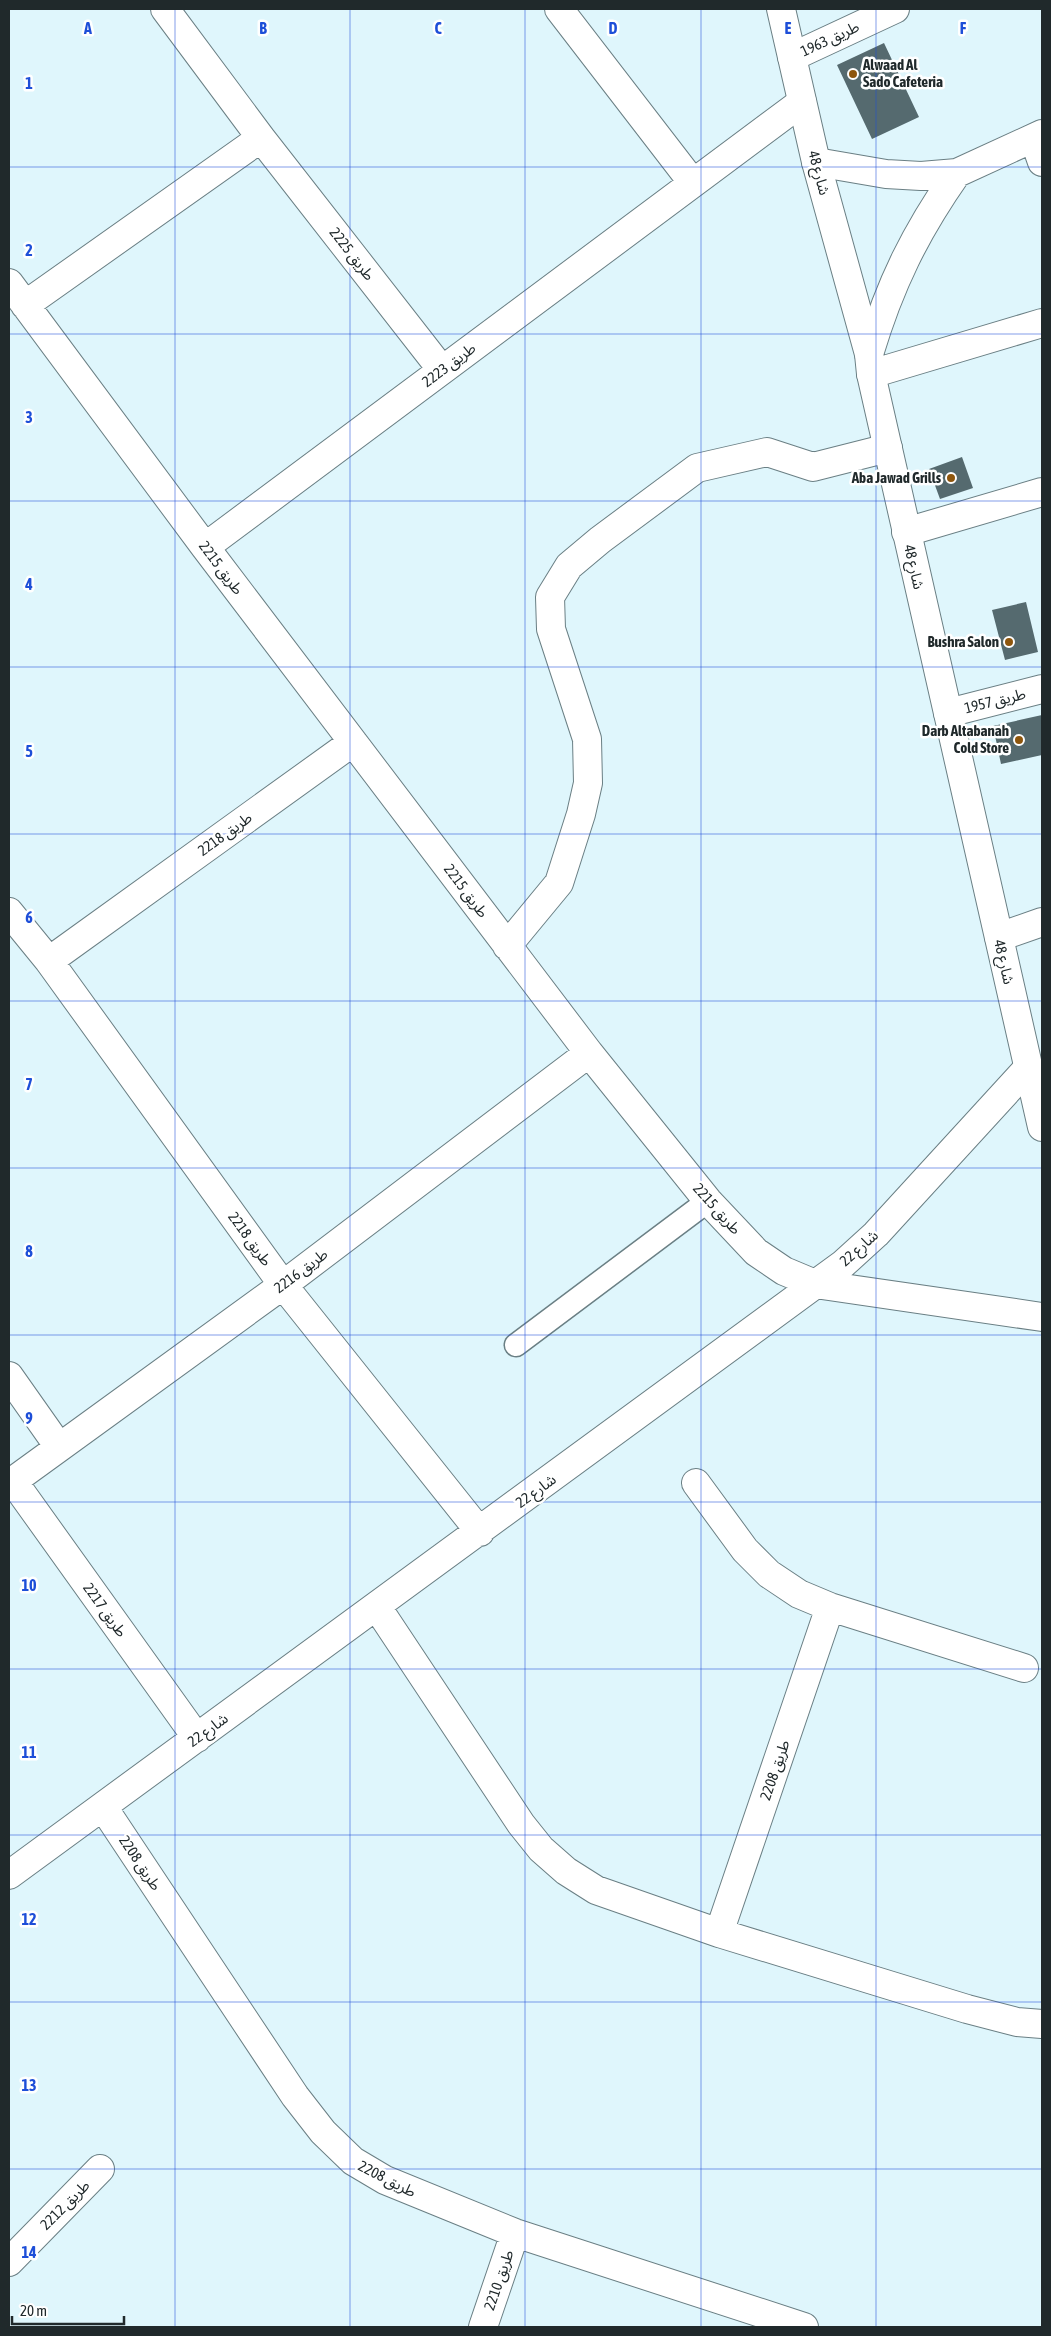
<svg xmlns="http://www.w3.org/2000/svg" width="1051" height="2336" font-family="'Asap Condensed','Noto Sans Arabic',sans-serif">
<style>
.building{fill:#556a6f}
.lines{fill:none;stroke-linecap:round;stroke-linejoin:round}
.lane-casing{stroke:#6a7f84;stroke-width:25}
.street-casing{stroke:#6a7f84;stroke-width:30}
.secondary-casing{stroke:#6a7f84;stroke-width:30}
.lane{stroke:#fff;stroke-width:22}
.street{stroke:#fff;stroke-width:28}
.secondary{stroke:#fff;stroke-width:28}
.grid{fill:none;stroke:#1d4ed8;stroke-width:1;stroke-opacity:0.55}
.poi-dot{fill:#8e560d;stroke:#fff;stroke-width:2}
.labels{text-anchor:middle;stroke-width:5;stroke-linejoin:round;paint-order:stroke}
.street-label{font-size:15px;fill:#20292b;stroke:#fff}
.poi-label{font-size:15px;font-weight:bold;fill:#20292b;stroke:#fff;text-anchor:end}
.grid-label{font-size:16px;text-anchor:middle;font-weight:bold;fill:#1d4ed8;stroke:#fff;stroke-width:5;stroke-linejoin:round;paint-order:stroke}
</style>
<rect width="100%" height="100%" fill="#dff6fc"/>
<path class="building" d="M 884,43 L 919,117 L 872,139 L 837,65 Z
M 962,457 L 973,488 L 940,499 L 929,469 Z
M 1026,602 L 1038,652 L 1005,660 L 992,610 Z
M 1042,715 L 1042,755 L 1001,764 L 993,726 Z"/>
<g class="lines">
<g class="lane-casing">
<path id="lane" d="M 516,1345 L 708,1201"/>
</g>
<g class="street-casing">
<path id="street" d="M 165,9 L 261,138 L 442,370
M 559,9 L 693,183
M 792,57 L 895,9
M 1034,139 L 1042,162
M 816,162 L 886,174 L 921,176 L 957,173 L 1042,134
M 9,283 L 205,547 L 589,1053 L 708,1201 L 756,1252 L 784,1271 L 815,1284 L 1042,1317
M 25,305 L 261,138
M 869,354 C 890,284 915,233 957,173
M 871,374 L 1042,323
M 906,532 L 1042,492
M 205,547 L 802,102
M 948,713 L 1042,689
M 9,912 L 49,961 L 283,1285 L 480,1532
M 999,937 L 1042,922
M 507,946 L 559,883 L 581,814 L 588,783 L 587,739 L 551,629 L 550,597 L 569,566 L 600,540 L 697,468 L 767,452 L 813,467 L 888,448
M 49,961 L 353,742
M 9,1376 L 59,1447
M 13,1481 L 197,1738
M 696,1483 L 745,1550 L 769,1574 L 799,1594 L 830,1607 L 1024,1668
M 9,1484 L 283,1285 L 589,1053
M 377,1607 L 521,1824 L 541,1849 L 566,1871 L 596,1890 L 719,1933 L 967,2009 L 1017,2022 L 1042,2024
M 103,1807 L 295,2096 L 323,2132 L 353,2161 L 385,2180 L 515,2233 L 804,2327
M 9,1875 L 843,1264 L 876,1234 L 1028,1068
M 719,1933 L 830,1607
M 9,2262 L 100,2169
M 483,2327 L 515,2233"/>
</g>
<g class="secondary-casing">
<path id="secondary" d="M 781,9 L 816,162 L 869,354 L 871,374 L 1042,1127"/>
</g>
<use href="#lane" class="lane"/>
<use href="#street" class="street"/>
<use href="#secondary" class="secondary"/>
</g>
<path class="grid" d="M 175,9 L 175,2327M 350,9 L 350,2327M 525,9 L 525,2327M 701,9 L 701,2327M 876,9 L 876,2327M 9,167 L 1042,167M 9,334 L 1042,334M 9,501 L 1042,501M 9,667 L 1042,667M 9,834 L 1042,834M 9,1001 L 1042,1001M 9,1168 L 1042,1168M 9,1335 L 1042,1335M 9,1502 L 1042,1502M 9,1669 L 1042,1669M 9,1835 L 1042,1835M 9,2002 L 1042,2002M 9,2169 L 1042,2169"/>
<g class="poi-dot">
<circle cx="853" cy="74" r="5"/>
<circle cx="951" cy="478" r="5"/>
<circle cx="1009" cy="642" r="5"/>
<circle cx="1019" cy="740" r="5"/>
</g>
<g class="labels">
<g class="street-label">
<text transform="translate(830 39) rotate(-25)" y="5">طريق 1963</text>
<text transform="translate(819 173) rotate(75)" y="5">شارع 48</text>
<text transform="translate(352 254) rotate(52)" y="5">طريق 2225</text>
<text transform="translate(449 365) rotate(-37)" y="5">طريق 2223</text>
<text transform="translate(914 567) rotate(77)" y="5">شارع 48</text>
<text transform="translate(221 568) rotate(53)" y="5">طريق 2215</text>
<text transform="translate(995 701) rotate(-14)" y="5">طريق 1957</text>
<text transform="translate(225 834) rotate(-36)" y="5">طريق 2218</text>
<text transform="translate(466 891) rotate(53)" y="5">طريق 2215</text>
<text transform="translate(1004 962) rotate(77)" y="5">شارع 48</text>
<text transform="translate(717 1209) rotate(48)" y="5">طريق 2215</text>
<text transform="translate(250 1239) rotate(54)" y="5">طريق 2218</text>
<text transform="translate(859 1248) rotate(-42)" y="5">شارع 22</text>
<text transform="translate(301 1271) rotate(-37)" y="5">طريق 2216</text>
<text transform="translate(536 1491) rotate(-36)" y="5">شارع 22</text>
<text transform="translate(105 1610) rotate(54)" y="5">طريق 2217</text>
<text transform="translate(208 1730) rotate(-36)" y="5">شارع 22</text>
<text transform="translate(775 1770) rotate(-71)" y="5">طريق 2208</text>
<text transform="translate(140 1863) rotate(56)" y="5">طريق 2208</text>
<text transform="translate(387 2179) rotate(27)" y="5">طريق 2208</text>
<text transform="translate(65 2205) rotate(-45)" y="5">طريق 2212</text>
<text transform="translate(499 2280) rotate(-71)" y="5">طريق 2210</text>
</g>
<g class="poi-label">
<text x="863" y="70" text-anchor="start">Alwaad Al<tspan x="863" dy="17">Sado Cafeteria</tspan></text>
<text x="941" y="483">Aba Jawad Grills</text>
<text x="999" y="647">Bushra Salon</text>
<text x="1009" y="736">Darb Altabanah<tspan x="1009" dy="17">Cold Store</tspan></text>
</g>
</g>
<g class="grid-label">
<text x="88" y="34">A</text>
<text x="263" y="34">B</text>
<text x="438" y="34">C</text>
<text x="613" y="34">D</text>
<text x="788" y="34">E</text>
<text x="963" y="34">F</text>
<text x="29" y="89">1</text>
<text x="29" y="256">2</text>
<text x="29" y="423">3</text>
<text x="29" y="590">4</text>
<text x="29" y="757">5</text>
<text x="29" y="923">6</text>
<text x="29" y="1090">7</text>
<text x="29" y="1257">8</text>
<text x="29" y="1424">9</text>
<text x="29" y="1591">10</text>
<text x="29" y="1758">11</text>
<text x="29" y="1925">12</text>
<text x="29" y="2091">13</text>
<text x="29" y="2258">14</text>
</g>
<rect width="1051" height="2336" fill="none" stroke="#20292b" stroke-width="20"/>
<path d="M12 2316v8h112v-8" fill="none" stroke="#20292b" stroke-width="2.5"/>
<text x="20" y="2316" font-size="15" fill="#20292b" stroke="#ffffff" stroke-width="4" paint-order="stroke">20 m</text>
</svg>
